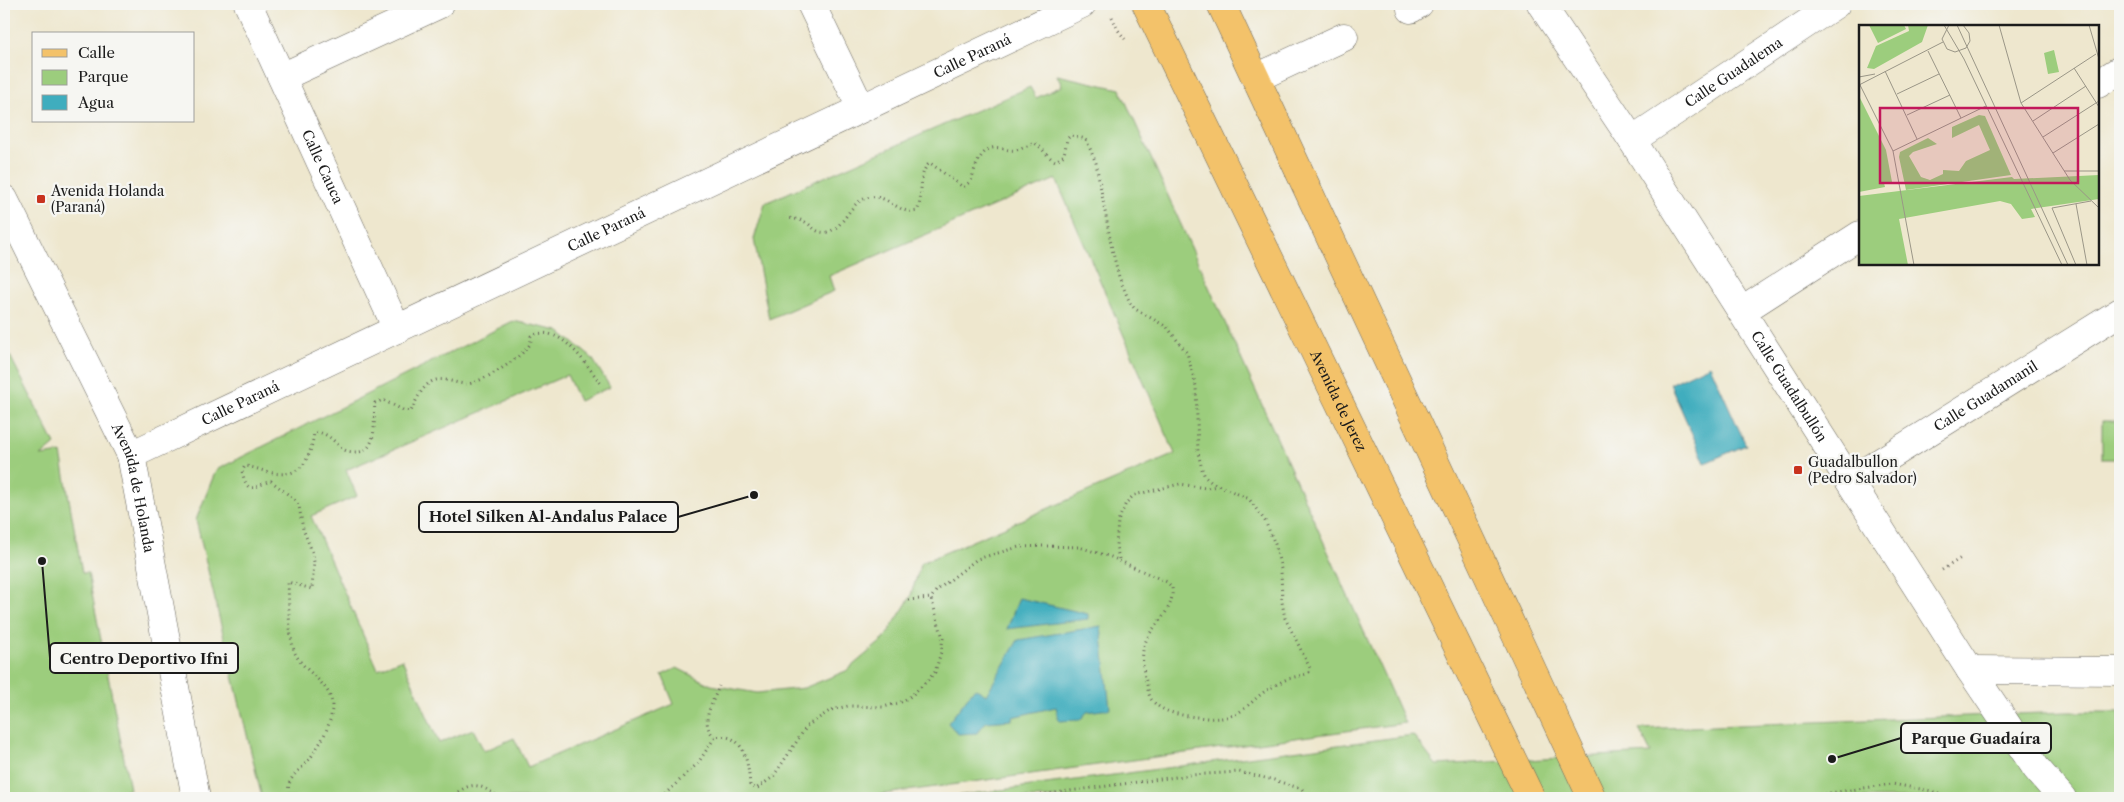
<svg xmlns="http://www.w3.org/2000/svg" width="2124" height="802" font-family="'Libre Caslon Text',serif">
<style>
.green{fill:#9ccd7d;stroke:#5c744c}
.water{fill:#3fadbe;stroke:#2e646d}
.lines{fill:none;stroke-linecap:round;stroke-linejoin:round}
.street-casing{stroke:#66635a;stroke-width:29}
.primary-casing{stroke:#66635a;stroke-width:29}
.path{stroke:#66635a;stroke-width:3;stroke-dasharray:1 4;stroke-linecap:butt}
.street{stroke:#fff;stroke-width:28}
.primary{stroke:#f3c26a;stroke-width:28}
.poi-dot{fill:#c8321e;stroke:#f6f6f2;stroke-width:2}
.labels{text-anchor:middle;stroke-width:4.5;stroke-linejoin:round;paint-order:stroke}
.street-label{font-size:14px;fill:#1c1c1c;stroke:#f6f6f2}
.poi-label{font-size:14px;fill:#1c1c1c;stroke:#f6f6f2;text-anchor:start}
.inset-road{fill:none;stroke:#9a9687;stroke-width:1}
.view{fill:#c2185b;fill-opacity:0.15;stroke:#c2185b;stroke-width:2.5}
.inset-edge{fill:none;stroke:#1c1c1c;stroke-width:2.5}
.leader{fill:none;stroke:#1c1c1c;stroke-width:2}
.callout-dot{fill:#1c1c1c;stroke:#f6f6f2;stroke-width:2}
.callout{fill:#f6f6f2;stroke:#1c1c1c;stroke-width:2}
.callout-label{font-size:15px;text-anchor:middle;font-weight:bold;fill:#1c1c1c}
</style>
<rect width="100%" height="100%" fill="#f6f6f2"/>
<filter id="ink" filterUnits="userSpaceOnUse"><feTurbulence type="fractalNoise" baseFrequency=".02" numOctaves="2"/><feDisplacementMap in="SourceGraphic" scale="10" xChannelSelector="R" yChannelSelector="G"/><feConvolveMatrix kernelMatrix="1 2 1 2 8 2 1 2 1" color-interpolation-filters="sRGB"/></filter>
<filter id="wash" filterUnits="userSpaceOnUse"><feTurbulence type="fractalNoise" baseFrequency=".0096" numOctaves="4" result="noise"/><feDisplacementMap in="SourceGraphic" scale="20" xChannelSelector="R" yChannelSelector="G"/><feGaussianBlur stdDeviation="1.12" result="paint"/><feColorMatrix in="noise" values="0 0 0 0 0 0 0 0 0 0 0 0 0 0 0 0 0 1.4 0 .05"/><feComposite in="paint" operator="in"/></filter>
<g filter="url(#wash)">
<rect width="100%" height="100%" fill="#eee7ce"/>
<path class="green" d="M 1057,75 L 1120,89 L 1405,723 L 855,798 L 262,798 L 196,520 L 216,470 L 513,321 L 559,331 L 592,358 L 610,387 L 579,401 L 567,375 L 346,470 L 357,496 L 311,516 L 378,669 L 402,659 L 439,743 L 473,729 L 484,751 L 514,738 L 528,767 L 674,704 L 662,675 L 677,668 L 711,685 L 757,693 L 804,688 L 846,671 L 884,639 L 910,598 L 921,563 L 1175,454 L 1056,179 L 829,276 L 834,291 L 769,319 L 754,239 L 765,203 L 1030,87 L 1036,98 L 1062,86 Z
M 4,344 L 55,444 L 41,456 L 61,453 L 82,573 L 88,573 L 130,789 L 83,798 L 4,798 Z
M 2102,421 L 2120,421 L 2120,459 L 2102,459 Z
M 2067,712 L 2120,712 L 2120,798 L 941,798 L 1413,735 L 1436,765 L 1651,753 L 1639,729 Z"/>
<path class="water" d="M 1710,365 L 1746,445 L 1705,463 L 1670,384 Z
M 1019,598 L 1088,614 L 1088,619 L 1007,629 Z
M 1101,626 L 1110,709 L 1087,712 L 1080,720 L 1059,721 L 1056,707 L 1012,717 L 1012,720 L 986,722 L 977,733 L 958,734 L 948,723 L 975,688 L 986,695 L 1018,640 Z"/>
</g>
<g filter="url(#ink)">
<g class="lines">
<g class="street-casing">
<g id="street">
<path id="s1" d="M 248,4 L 397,329"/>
<path d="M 811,4 L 861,108"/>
<path id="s2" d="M 1541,4 L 1632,140 L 1970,670 L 2036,768 L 2062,798"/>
<path d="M 1411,9 L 1419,4"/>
<path d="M 282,77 L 440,4"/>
<path d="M 1256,78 L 1344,37"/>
<path d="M 2098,84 L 2120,70"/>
<path id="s3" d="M 1632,140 L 1836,4"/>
<path id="s4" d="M 4,199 L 131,455 L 196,798"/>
<path d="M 1742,311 L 1860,235"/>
<path id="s5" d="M 131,455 L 1082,4"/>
<path id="s6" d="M 1850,481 L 2120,312"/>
<path d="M 1970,670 L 2120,671"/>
</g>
</g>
<g class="primary-casing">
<g id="primary">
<path id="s7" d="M 1146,4 L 1531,798"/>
<path d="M 1221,4 L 1592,798"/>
</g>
</g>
<path class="path" d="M 1112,17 L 1118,30 L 1125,39
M 1119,559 L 1116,545 L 1118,521 L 1126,503 L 1134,495 L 1180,484 L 1206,488 L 1218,486
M 1942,570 L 1961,558
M 908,600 L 931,598
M 715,737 C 698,723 713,703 719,686
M 289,798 C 285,775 300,773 311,757 C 321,743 331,725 332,708 C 333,684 305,673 296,655 C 288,640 289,600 288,582 L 312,589 L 314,562 L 313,554 L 303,529 L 299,506 L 294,499 L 271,481 C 253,486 248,497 242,471 L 245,466 C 254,467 260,470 268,472 C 301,480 310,461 314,433 L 317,432 C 329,434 333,441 342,448 C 346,452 352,452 357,452 C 379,452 373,418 375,403 L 383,400 L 403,410 L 411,411 C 416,401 421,388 431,382 C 441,376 454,383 465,384 C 479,385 523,357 530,344 C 531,341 531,339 531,336 C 561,322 586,365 602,385
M 450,798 C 472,780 478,783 500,798
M 661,798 L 698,763 L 715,737 C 744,732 748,761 750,785 L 756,789 L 773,777 L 807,726 L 831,710 L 848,706 L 884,707 L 901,702 L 911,696 L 927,681 L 935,672 L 941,652 L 943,638 L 931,598 L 936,591 L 977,559 L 1019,547 L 1045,546 L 1079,547 L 1111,557 L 1167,582 L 1172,587 C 1175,616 1147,625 1143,651 C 1142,660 1143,672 1146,681 C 1148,687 1148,694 1151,699 C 1161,713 1181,715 1196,717 C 1207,718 1219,720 1230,716 C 1245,712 1254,698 1267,690 C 1274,686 1283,680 1291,678 C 1297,676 1303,676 1309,672 L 1310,668 L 1285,618 L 1282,602 L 1281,569 L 1275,544 L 1265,521 L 1249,499 L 1211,482 L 1205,477 L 1202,469 L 1198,453 L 1196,386 L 1187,353 L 1167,327 L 1135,309 L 1130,303 L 1119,277 L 1112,249 L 1096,163 L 1086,139 L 1071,135 L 1067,139 L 1064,155 L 1056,161 C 1048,159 1043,147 1034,143 C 1028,145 1022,149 1016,150 C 1009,151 1006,149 1000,148 C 981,144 975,168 971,181 L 963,187 L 930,163 C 917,172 924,197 917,211 C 899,215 889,195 871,197 C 848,200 847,227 827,232 C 817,234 813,227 807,223 C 801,219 794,219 788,218
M 1016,798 L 1191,775 L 1239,772 L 1274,780 L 1302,789 L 1309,798
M 1795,798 L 1892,784 L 1932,791 L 1947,798"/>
<use href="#street" class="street"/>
<use href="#primary" class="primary"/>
</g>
</g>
<g class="poi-dot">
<rect x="36" y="194" width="10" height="10" rx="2.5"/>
<rect x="1793" y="465" width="10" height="10" rx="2.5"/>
</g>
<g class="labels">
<g class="street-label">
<text dy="5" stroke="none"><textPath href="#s5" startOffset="931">Calle Paraná</textPath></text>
<text dy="5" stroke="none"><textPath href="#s3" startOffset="122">Calle Guadalema</textPath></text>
<text dy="5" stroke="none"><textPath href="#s1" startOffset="179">Calle Cauca</textPath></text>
<text dy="5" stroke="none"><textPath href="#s5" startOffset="526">Calle Paraná</textPath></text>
<text dy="5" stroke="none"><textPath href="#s2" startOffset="456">Calle Guadalbullón</textPath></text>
<text dy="5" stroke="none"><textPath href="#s6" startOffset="160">Calle Guadamanil</textPath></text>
<text dy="5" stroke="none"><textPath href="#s7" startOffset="441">Avenida de Jerez</textPath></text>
<text dy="5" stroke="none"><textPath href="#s5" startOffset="121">Calle Paraná</textPath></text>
<text dy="5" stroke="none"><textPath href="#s4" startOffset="318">Avenida de Holanda</textPath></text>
</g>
<g class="poi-label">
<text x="51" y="196">Avenida Holanda<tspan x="51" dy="16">(Paraná)</tspan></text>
<text x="1808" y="467">Guadalbullon<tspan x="1808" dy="16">(Pedro Salvador)</tspan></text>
</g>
</g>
<g transform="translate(1859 25)">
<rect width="240" height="240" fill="#eee7ce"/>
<path d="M 10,0 L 45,0 L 47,4 L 19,18 ZM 49,0 L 69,0 L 63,17 L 15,44 L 8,43 L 17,21 L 50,6 ZM 195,25 L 200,47 L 189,49 L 185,28 ZM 0,71 L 27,125 L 33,157 L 25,158 L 26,162 L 0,167 ZM 120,90 L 126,91 L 152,150 L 47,165 L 40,132 L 41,127 L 69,113 L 78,119 L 54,127 L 50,131 L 62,152 L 71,155 L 84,149 L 84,145 L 100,146 L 107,136 L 131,125 L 120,100 L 93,113 L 93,102 ZM 240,150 L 240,174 L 172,184 L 176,192 L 163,194 L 152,179 L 141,176 L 40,194 L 49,240 L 0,240 L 0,171 L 153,152 L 155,154 Z" fill="#9ccd7d"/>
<path class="inset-road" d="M 85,0 L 105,34 L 203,240M 90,0 L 83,14 L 88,24 L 96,27 L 107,23 L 111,16 L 110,8 L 104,0M 98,0 L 209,240M 140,0 L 162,78 L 211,155 L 240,183M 230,0 L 240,34M 69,26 L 102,93M 215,43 L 240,82M 26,46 L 58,114M 0,52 L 16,49M 0,58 L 34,126 L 55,240M 0,60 L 84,17M 38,69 L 80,49M 162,78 L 237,29M 48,90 L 91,70M 174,96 L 227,61M 184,112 L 240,76M 34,126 L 127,81M 194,128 L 240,99M 205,146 L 240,146M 217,179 L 228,240M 217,240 L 193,183 L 232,176"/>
<path class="view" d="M 21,83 L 219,83 L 219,158 L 21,158 Z"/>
<rect width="240" height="240" class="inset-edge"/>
</g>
<path class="leader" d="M754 495L678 517M42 561L50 658M1832 759L1901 738"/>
<g class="callout-dot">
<circle cx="754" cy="495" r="5"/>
<circle cx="42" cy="561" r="5"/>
<circle cx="1832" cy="759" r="5"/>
</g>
<g class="callout">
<rect x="419" y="502" width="259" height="30" rx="5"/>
<rect x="50" y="643" width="188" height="30" rx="5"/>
<rect x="1901" y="723" width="150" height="30" rx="5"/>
</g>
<g class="callout-label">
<text x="548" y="522">Hotel Silken Al-Andalus Palace</text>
<text x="144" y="664">Centro Deportivo Ifni</text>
<text x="1976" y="744">Parque Guadaíra</text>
</g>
<rect width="2124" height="802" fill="none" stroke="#f6f6f2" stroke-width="20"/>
<rect x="32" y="32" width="162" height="90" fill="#f6f6f2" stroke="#9f9f9c"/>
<rect x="42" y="49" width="25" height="8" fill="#f3c26a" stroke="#9f9f9c"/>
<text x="78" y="58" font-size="15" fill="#1c1c1c">Calle</text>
<rect x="42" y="70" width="25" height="15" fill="#9ccd7d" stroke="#9f9f9c"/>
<text x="78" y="82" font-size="15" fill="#1c1c1c">Parque</text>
<rect x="42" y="95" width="25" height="15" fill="#3fadbe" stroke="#9f9f9c"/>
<text x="78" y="108" font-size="15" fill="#1c1c1c">Agua</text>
</svg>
